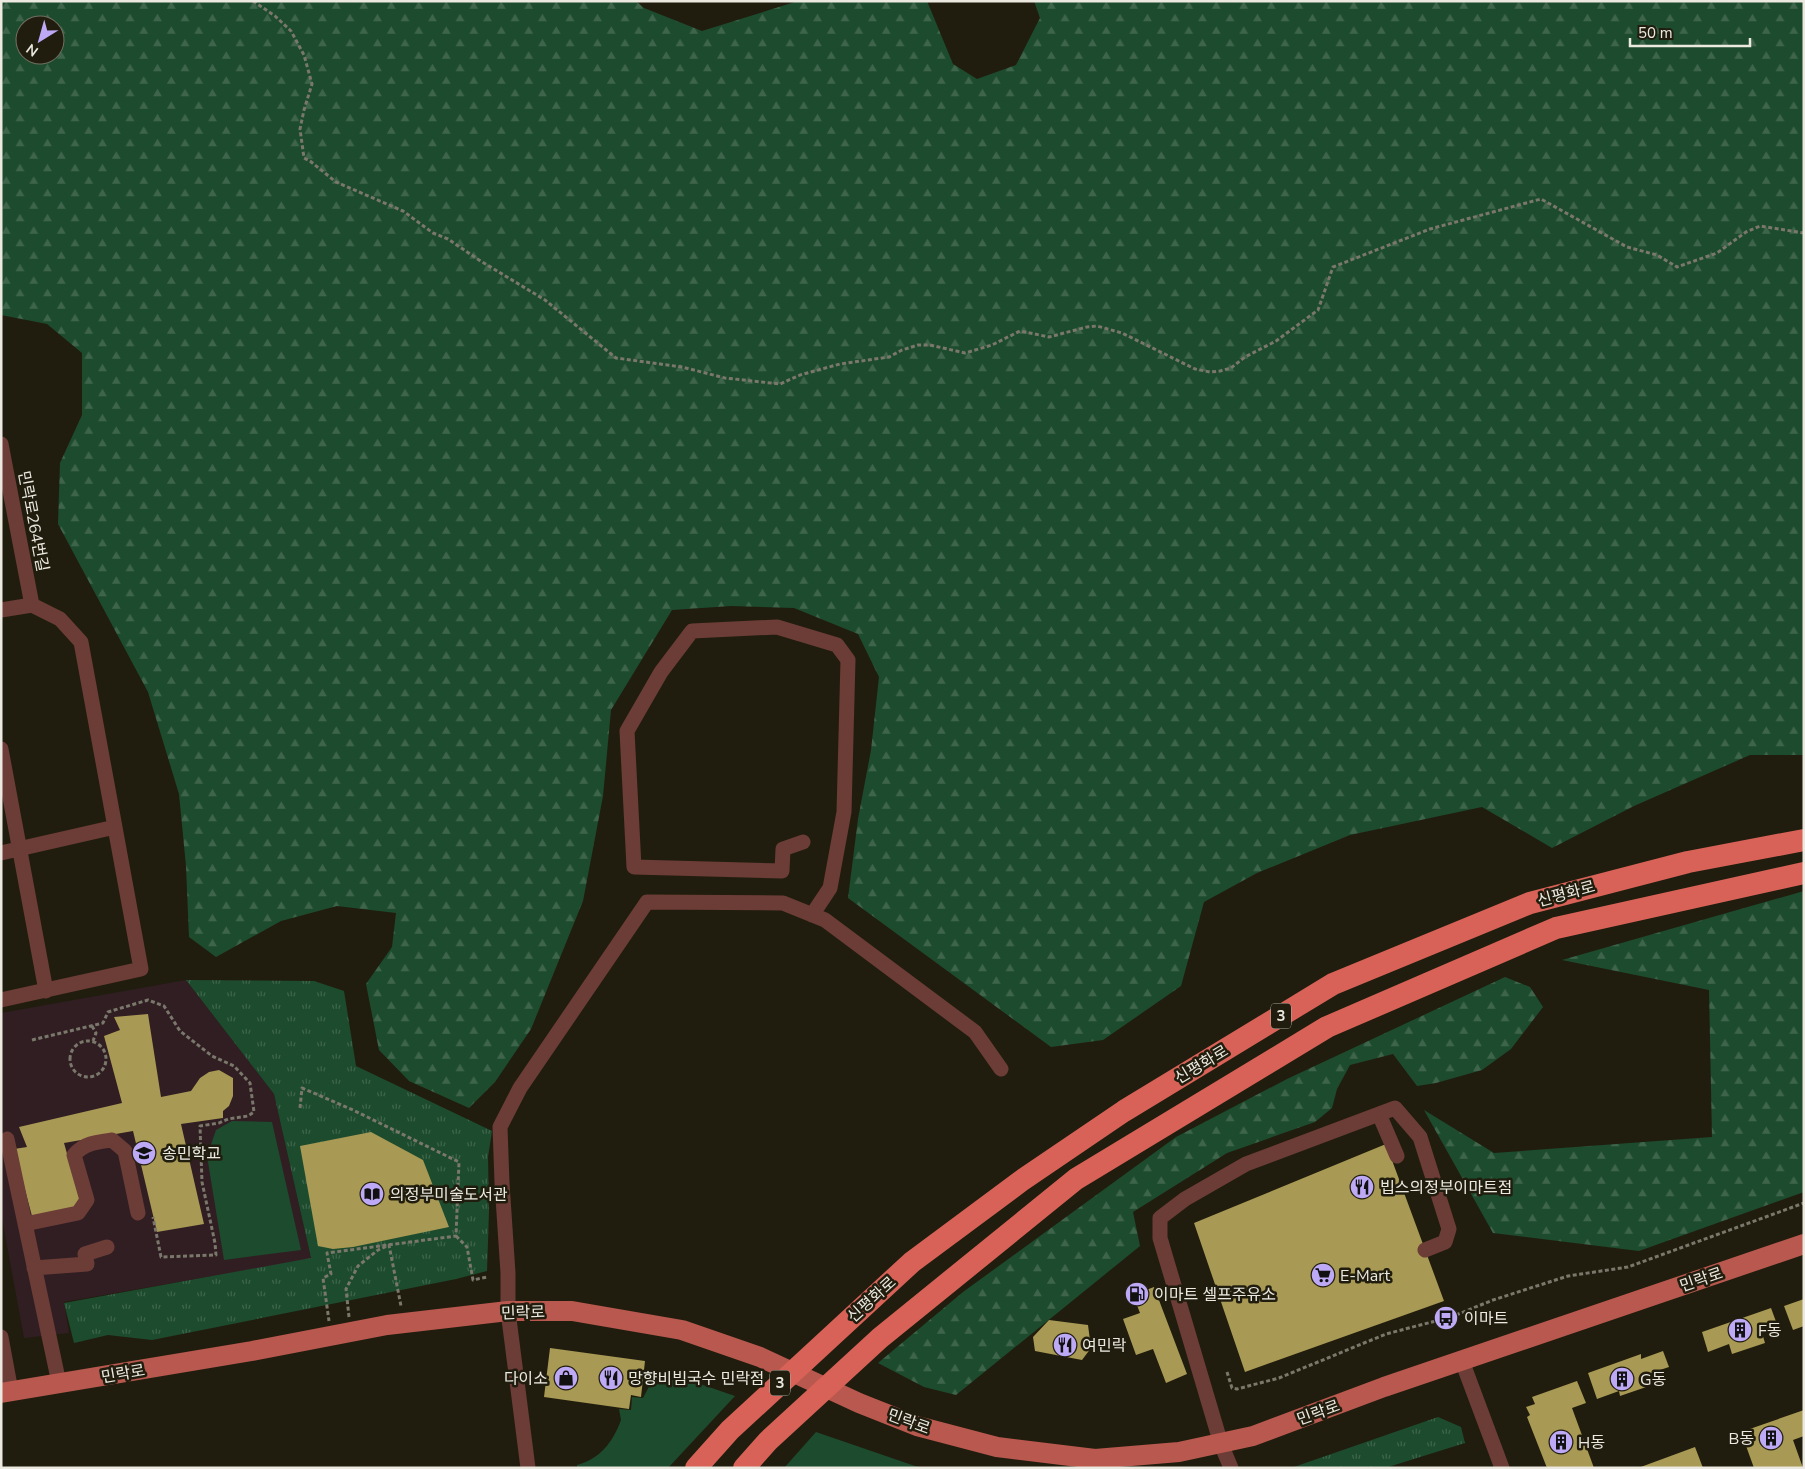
<svg xmlns="http://www.w3.org/2000/svg" width="1805" height="1469" font-family="'Nunito Sans','Noto Sans KR',sans-serif">
<style>
.education{fill:#301e23}
.grass{fill:#1d4b2d}
.forest{fill:url(#forest-firs);fill-rule:evenodd}
.park{fill:url(#park-tufts)}
.building{fill:#a89954}
.lines{fill:none;stroke-linecap:round;stroke-linejoin:round}
.path{stroke:#7a776b;stroke-width:3;stroke-dasharray:4 2.5;stroke-linecap:butt}
.minor{stroke:#6c3c37;stroke-width:15}
.major{stroke:#b9584e;stroke-width:20}
.highway{stroke:#d86257;stroke-width:22}
.labels{text-anchor:middle;stroke-width:5;stroke-linejoin:round;paint-order:stroke}
.shield{fill:#201d0e;stroke:#aeaca1;stroke-width:1}
.shield-label{font-size:15px;font-weight:bold;fill:#ebe9e0}
.street-label{font-size:16px;fill:#ebe9e0;stroke:#201d0e}
.poi-label{font-size:16px;fill:#ebe9e0;stroke:#201d0e;text-anchor:start}
</style>
<defs>
<pattern id="forest-firs" width="22" height="20" patternUnits="userSpaceOnUse" patternTransform="scale(1.25)"><rect width="22" height="20" fill="#1d4b2d"/><path d="M5 1l3.5 6h-7zM16 11l3.5 6h-7z" fill="#3e654b"/></pattern>
<pattern id="park-tufts" width="24" height="20" patternUnits="userSpaceOnUse" patternTransform="scale(1.25)"><rect width="24" height="20" fill="#1d4b2d"/><path d="M3 7l-1-3M5 7V3M7 7l1-3M15 17l-1-3M17 17v-4M19 17l1-3" fill="none" stroke="#3e654b"/></pattern>
</defs>
<rect width="100%" height="100%" fill="#201d0e"/>
<path class="education" d="M 186,980 L 274,1094 L 311,1259 L 64,1302 L 69,1333 L 24,1338 L 1,1213 L 1,1013 Z"/>
<path class="grass" d="M 232,1121 L 272,1122 L 301,1250 L 224,1260 L 207,1156 L 216,1130 Z
M 655,1375 L 674,1375 L 735,1396 L 668,1468 L 577,1468 L 577,1465 C 600,1459 613,1442 621,1420 L 619,1409 L 631,1410 L 632,1397 L 643,1398 Z
M 816,1432 L 915,1466 L 924,1468 L 784,1468 Z"/>
<path class="forest" d="M 1,1 L 636,1 L 644,8 L 702,31 L 798,1 L 927,1 L 953,64 L 977,79 L 1016,65 L 1040,18 L 1034,1 L 1804,1 L 1804,755 L 1750,755 L 1634,806 L 1552,848 L 1482,807 L 1350,835 L 1257,873 L 1204,902 L 1181,986 L 1103,1040 L 1051,1047 L 848,898 L 858,819 L 871,750 L 879,677 L 858,634 L 794,608 L 731,606 L 672,610 L 611,710 L 603,796 L 583,901 L 531,1029 L 495,1082 L 469,1108 L 409,1081 L 379,1050 L 366,984 L 392,947 L 396,913 L 337,906 L 281,921 L 216,957 L 189,937 L 186,866 L 179,794 L 148,692 L 58,524 L 60,463 L 82,415 L 82,353 L 47,324 L 1,315 ZM 25,25 L 55,25 L 55,55 L 25,55 Z
M 1804,891 L 1804,1192 L 1639,1251 L 1493,1233 L 1424,1110 L 1494,1153 L 1712,1137 L 1709,990 L 1562,960 Z
M 1505,977 L 1530,987 L 1543,1007 L 1511,1049 L 1482,1070 L 1436,1083 L 1417,1086 L 1393,1054 L 1350,1065 L 1337,1089 L 1332,1108 L 1315,1122 L 1227,1153 L 1133,1212 L 1140,1246 L 956,1395 L 924,1387 L 878,1363 L 963,1292 L 1176,1137 L 1287,1079 Z"/>
<path class="park" d="M 186,980 L 314,981 L 344,991 L 356,1066 L 492,1131 L 488,1157 L 489,1211 L 487,1271 L 456,1279 L 152,1340 L 108,1335 L 74,1343 L 64,1303 L 311,1258 L 274,1094 Z
M 1438,1417 L 1461,1427 L 1465,1443 L 1385,1468 L 1291,1468 Z"/>
<path class="building" d="M 148,1014 L 161,1097 L 191,1091 L 200,1078 L 209,1072 L 219,1070 L 233,1078 L 233,1096 L 229,1106 L 223,1111 L 223,1118 L 181,1124 L 204,1224 L 157,1232 L 133,1131 L 64,1143 L 82,1207 L 32,1216 L 14,1149 L 27,1147 L 19,1127 L 122,1103 L 104,1036 L 120,1030 L 114,1017 Z
M 371,1132 L 423,1160 L 449,1227 L 353,1247 L 333,1249 L 318,1246 L 300,1146 Z
M 1386,1144 L 1444,1301 L 1245,1372 L 1194,1223 Z
M 1154,1287 L 1187,1374 L 1166,1383 L 1153,1349 L 1136,1355 L 1123,1319 L 1140,1313 L 1133,1295 Z
M 1804,1299 L 1804,1326 L 1793,1330 L 1784,1306 Z
M 1771,1308 L 1778,1327 L 1762,1333 L 1765,1343 L 1732,1354 L 1729,1344 L 1708,1352 L 1702,1332 Z
M 1049,1320 L 1088,1325 L 1091,1348 L 1082,1360 L 1035,1351 L 1033,1337 Z
M 550,1348 L 645,1361 L 641,1397 L 631,1395 L 629,1409 L 544,1397 Z
M 1663,1351 L 1669,1367 L 1651,1373 L 1655,1384 L 1620,1396 L 1619,1391 L 1597,1399 L 1588,1373 L 1641,1354 L 1641,1359 Z
M 1577,1381 L 1586,1403 L 1572,1408 L 1594,1468 L 1547,1468 L 1527,1417 L 1530,1415 L 1526,1407 L 1535,1404 L 1532,1397 Z
M 1804,1410 L 1804,1436 L 1793,1440 L 1803,1468 L 1754,1468 L 1741,1432 Z
M 1695,1447 L 1703,1468 L 1638,1468 Z"/>
<g class="lines">
<path class="path" d="M 253,1 L 275,16 L 291,31 L 304,55 L 312,84 L 304,110 L 300,129 L 304,158 L 310,161 L 336,182 L 403,211 L 433,233 L 448,239 L 479,260 L 545,300 L 616,358 L 682,367 L 725,378 L 780,384 L 800,375 L 840,364 L 889,357 L 902,350 L 918,345 L 930,345 L 965,353 L 992,345 L 1020,331 L 1049,337 L 1087,327 L 1097,326 L 1122,333 L 1195,369 L 1210,372 L 1220,371 L 1231,368 L 1245,357 L 1276,341 L 1318,310 L 1333,267 L 1430,229 L 1541,199 L 1627,247 L 1657,255 L 1677,267 L 1717,253 L 1746,232 L 1760,226 L 1804,233
M 92,1026 L 96,1033 L 93,1041
M 32,1040 L 103,1023 L 108,1012 L 148,1000 L 164,1006 L 180,1031 L 212,1056 L 234,1066 L 250,1083 L 254,1112 L 248,1116 L 228,1119 L 219,1123 L 200,1126 L 202,1182 L 215,1243 L 216,1255 L 161,1257 L 153,1217
M70 1059a18 18 0 1 1 36 0a18 18 0 1 1-36 0Z
M 300,1108 L 302,1088 L 353,1110 L 459,1162 L 456,1236 L 327,1253 L 331,1274 L 323,1278 L 329,1321
M 456,1236 L 467,1247 L 473,1280 L 487,1277
M 349,1317 L 346,1289 L 358,1266 L 378,1250 L 389,1245 L 401,1306
M 1227,1372 L 1232,1388 L 1237,1389 L 1279,1378 L 1386,1334 L 1451,1317 L 1493,1300 L 1568,1276 L 1628,1267 L 1804,1203"/>
<path class="minor" d="M 1,444 L 32,605
M 1,610 L 32,605 L 60,619 L 81,642 L 141,969 L 1,1000
M 1,749 L 46,991
M 803,842 L 783,849 L 782,871 L 634,867 L 627,731 L 661,672 L 692,631 L 777,627 L 837,645 L 848,660 L 844,812 L 830,888 L 812,915
M 1,853 L 115,827
M 1379,1114 L 1397,1156
M 7,1139 L 59,1383
M 25,1224 L 78,1213 L 87,1200 L 74,1155 C 84,1143 97,1142 112,1140 L 125,1151 L 138,1213
M 34,1268 L 87,1264 L 85,1254 L 107,1247
M 1,1337 L 11,1391
M 1462,1361 L 1502,1468
M 528,1468 L 508,1311 L 508,1273 L 502,1183 L 500,1127 L 520,1088 L 647,902 L 783,903 L 825,920 L 975,1032 L 1001,1069
M 1231,1468 L 1221,1444 L 1160,1238 L 1160,1218 L 1185,1199 L 1246,1164 L 1395,1108 L 1420,1137 L 1449,1229 L 1445,1242 L 1425,1250"/>
<path class="major" d="M 1,1393 L 252,1351 L 387,1325 L 508,1311 L 572,1311 L 682,1330 L 760,1357 L 859,1403 L 917,1426 L 997,1447 L 1095,1459 L 1179,1452 L 1253,1436 L 1384,1387 L 1804,1244"/>
<path class="highway" d="M 696,1468 L 730,1430 L 912,1262 L 1021,1181 L 1124,1111 L 1333,984 L 1530,903 L 1688,862 L 1804,840
M 744,1468 L 768,1441 L 880,1338 L 1076,1179 L 1327,1027 L 1556,928 L 1804,873"/>
</g>
<defs>
<g id="school-disc" transform="scale(1.25)"><circle r="9.5" fill="#bda9f5" stroke="#201d0e"/><path d="M0-5L7-2L0 1L-7-2ZM-4 1L0 2.5L4 1V4Q0 6-4 4Z" fill="#111"/></g>
<g id="restaurant-disc" transform="scale(1.25)"><circle r="9.5" fill="#bda9f5" stroke="#201d0e"/><path d="M-5-6h1v4h1v-4h1v4h1v-4h1v5L-1.5 .5V6h-2V.5L-5-1ZM5-6V6H3V1.5H1.5Q1.5-4 5-6Z" fill="#111"/></g>
<g id="library-disc" transform="scale(1.25)"><circle r="9.5" fill="#bda9f5" stroke="#201d0e"/><path d="M-6-4Q-3-5.5-.7-3.5V5Q-3 3-6 4ZM6-4Q3-5.5 .7-3.5V5Q3 3 6 4Z" fill="#111"/></g>
<g id="supermarket-disc" transform="scale(1.25)"><circle r="9.5" fill="#bda9f5" stroke="#201d0e"/><path d="M-6-5.5h2.5l.6 2H6L4.5 2H-2.5L-4.4-4H-6ZM-1.5 3.2a1.3 1.3 0 1 0 .1 0ZM3 3.2a1.3 1.3 0 1 0 .1 0Z" fill="#111"/></g>
<g id="fuel-disc" transform="scale(1.25)"><circle r="9.5" fill="#bda9f5" stroke="#201d0e"/><path d="M-5.5-6h7V0h2V4h1.3V-2.5L3-4.5l.8-.8L6-3V5H2.5V1h-1V6h-7ZM-4.2-4.7v3.2H.2V-4.7Z" fill="#111"/></g>
<g id="bus-disc" transform="scale(1.25)"><circle r="9.5" fill="#bda9f5" stroke="#201d0e"/><path d="M-5-6H5V4H4V6H2V4H-2V6H-4V4H-5ZM-3.5-4V0h7V-4ZM-3.5 1.2v1.5H-2V1.2ZM2 1.2v1.5H3.5V1.2Z" fill="#111"/></g>
<g id="building-disc" transform="scale(1.25)"><circle r="9.5" fill="#bda9f5" stroke="#201d0e"/><path d="M-4-6H4V6H1V3H-1V6H-4ZM-2.5-4.3h1.7v1.8h-1.7ZM.8-4.3h1.7v1.8H.8ZM-2.5-1h1.7V.8h-1.7ZM.8-1h1.7V.8H.8Z" fill="#111"/></g>
<g id="shop-disc" transform="scale(1.25)"><circle r="9.5" fill="#bda9f5" stroke="#201d0e"/><path d="M-5-2.5h2.3a2.7 3.5 0 0 1 5.4 0H5L5.5 6h-11ZM-1.5-2.5h3a1.5 2.3 0 0 0-3 0Z" fill="#111"/></g>
</defs>
<g fill-rule="evenodd">
<use href="#school-disc" x="144" y="1153"/>
<use href="#restaurant-disc" x="1362" y="1187"/>
<use href="#library-disc" x="372" y="1194"/>
<use href="#supermarket-disc" x="1323" y="1275"/>
<use href="#fuel-disc" x="1137" y="1294"/>
<use href="#bus-disc" x="1446" y="1318"/>
<use href="#building-disc" x="1740" y="1330"/>
<use href="#restaurant-disc" x="1065" y="1345"/>
<use href="#shop-disc" x="566" y="1378"/>
<use href="#restaurant-disc" x="611" y="1378"/>
<use href="#building-disc" x="1622" y="1379"/>
<use href="#building-disc" x="1771" y="1438"/>
<use href="#building-disc" x="1561" y="1442"/>
</g>
<g class="labels">
<g class="shield">
<rect x="1271" y="1003.5" width="20" height="25" rx="4"/>
<rect x="770" y="1370.5" width="20" height="25" rx="4"/>
</g>
<g class="shield-label">
<text x="1281" y="1021">3</text>
<text x="780" y="1388">3</text>
</g>
<g class="street-label">
<text transform="translate(34 521) rotate(79)" y="6">민락로264번길</text>
<text transform="translate(1566 893) rotate(-15)" y="6">신평화로</text>
<text transform="translate(1201 1064) rotate(-31)" y="6">신평화로</text>
<text transform="translate(1701 1279) rotate(-19)" y="6">민락로</text>
<text transform="translate(871 1299) rotate(-42)" y="6">신평화로</text>
<text transform="translate(523 1312) rotate(-2)" y="6">민락로</text>
<text transform="translate(123 1373) rotate(-10)" y="6">민락로</text>
<text transform="translate(1318 1412) rotate(-20)" y="6">민락로</text>
<text transform="translate(909 1421) rotate(20)" y="6">민락로</text>
</g>
<g class="poi-label">
<text x="162" y="1159">송민학교</text>
<text x="1380" y="1193">빕스의정부이마트점</text>
<text x="390" y="1200">의정부미술도서관</text>
<text x="1340" y="1281">E-Mart</text>
<text x="1154" y="1300">이마트 셀프주유소</text>
<text x="1464" y="1324">이마트</text>
<text x="1758" y="1336">F동</text>
<text x="1082" y="1351">여민락</text>
<text x="548" y="1384" text-anchor="end">다이소</text>
<text x="628" y="1384">망향비빔국수 민락점</text>
<text x="1640" y="1385">G동</text>
<text x="1754" y="1444" text-anchor="end">B동</text>
<text x="1578" y="1448">H동</text>
</g>
</g>
<rect width="1805" height="1469" fill="none" stroke="#ebe9e0" stroke-width="5"/>
<g transform="translate(40 40) rotate(217)"><circle r="24" fill="#201d0e" stroke="#716f62"/>
<path d="M0-4L9 19L0 12L-9 19Z" fill="#bda9f5"/>
<text y="-8" font-size="14" font-weight="bold" text-anchor="middle" fill="#ebe9e0">N</text>
</g>
<path d="M1630 38v8h120v-8" fill="none" stroke="#ebe9e0" stroke-width="2.5"/>
<text x="1638" y="38" font-size="15" fill="#ebe9e0" stroke="#201d0e" stroke-width="4" paint-order="stroke">50 m</text>
</svg>
